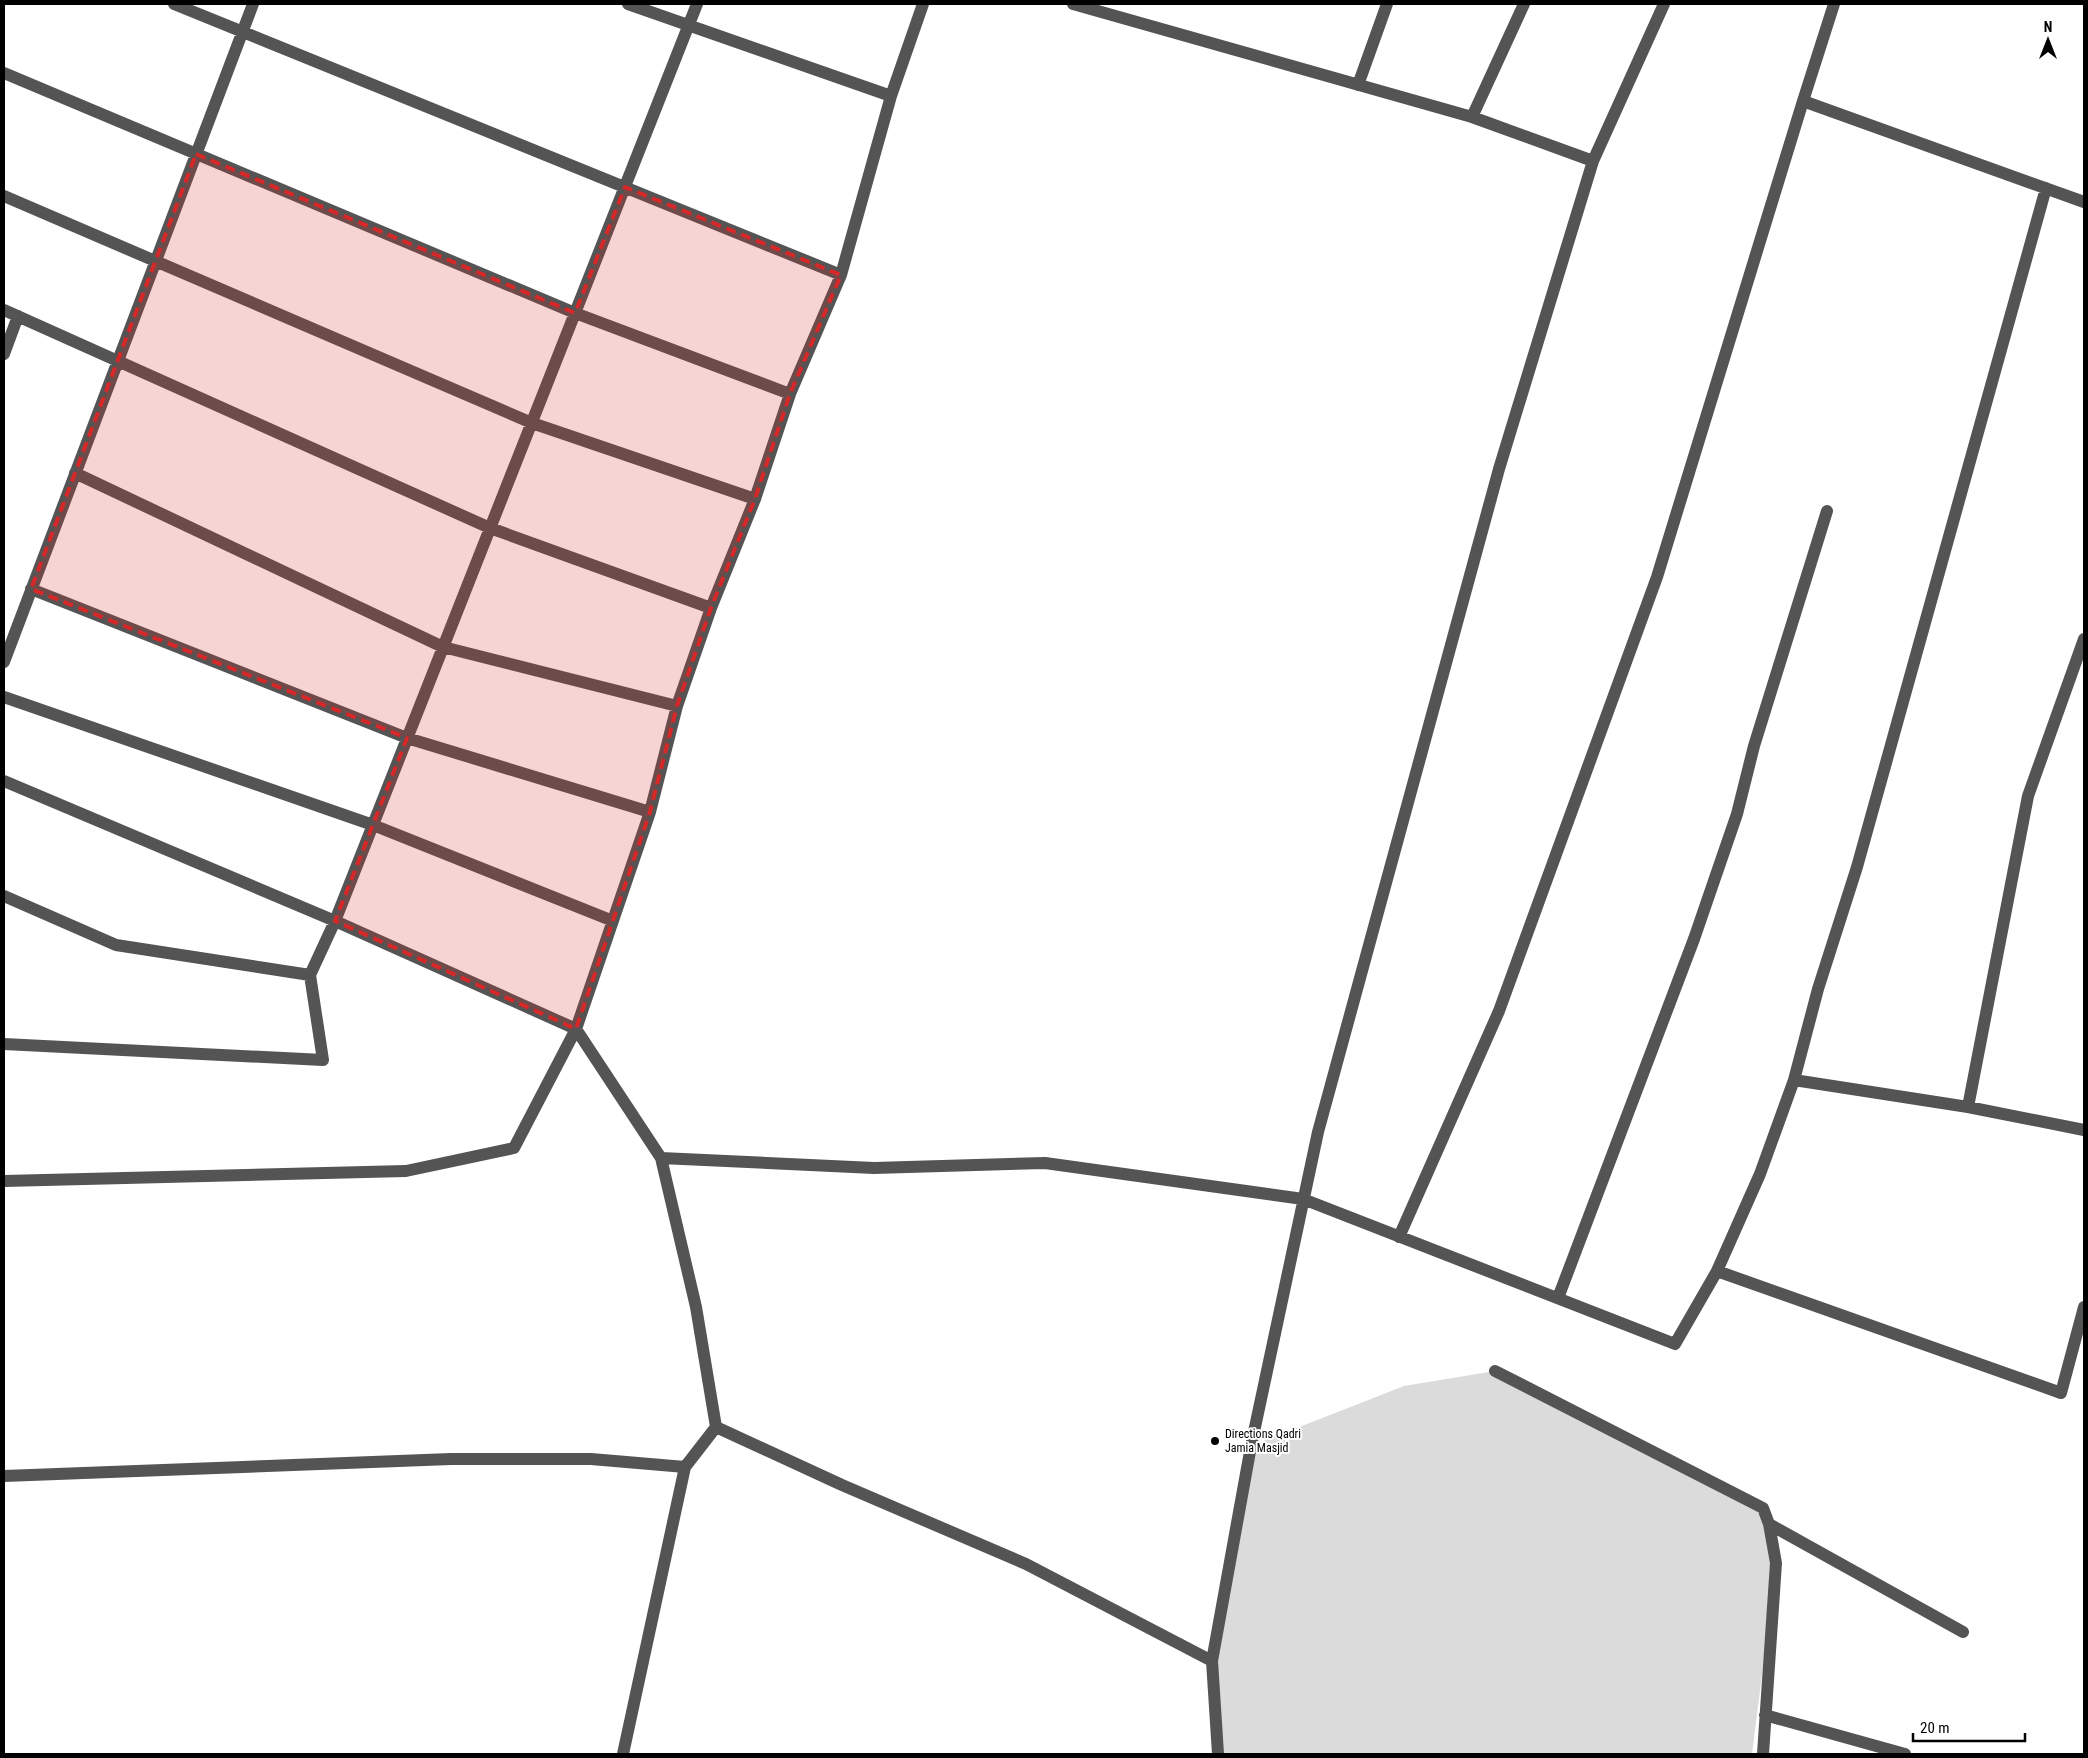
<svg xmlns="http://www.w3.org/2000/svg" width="2088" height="1758" font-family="'Roboto Condensed',sans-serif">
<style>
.green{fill:#dbdbdb}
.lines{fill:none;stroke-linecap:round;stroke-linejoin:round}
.minor{stroke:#545454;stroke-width:12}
.marked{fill:#d62828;fill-opacity:0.2;stroke:#d62828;stroke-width:4;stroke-dasharray:10 6;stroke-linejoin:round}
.poi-dot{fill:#000;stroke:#fff;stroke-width:2}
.labels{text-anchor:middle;stroke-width:4;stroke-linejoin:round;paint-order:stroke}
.poi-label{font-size:12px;fill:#000;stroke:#fff;text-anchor:start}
</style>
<rect width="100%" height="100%" fill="#fff"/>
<path class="green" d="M 1495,1371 L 1763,1508 L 1776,1563 L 1752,1754 L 1218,1754 L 1212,1661 L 1251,1446 L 1404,1386 Z"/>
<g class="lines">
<path class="minor" d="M 174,4 L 841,275
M 628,4 L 891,96
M 1073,4 L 1472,117 L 1593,161
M 1834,4 L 1803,101 L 2084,202
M 4,73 L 575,313 L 790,394
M 1358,85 L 1387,4
M 1472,117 L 1524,4
M 4,196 L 532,423 L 755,499
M 4,310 L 490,528 L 711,608
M 4,354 L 18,316
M 75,473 L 443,647 L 677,706
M 31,589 L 407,738 L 650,812
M 4,662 L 253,4
M 4,697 L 373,825 L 613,921
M 4,781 L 335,921 L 576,1029 L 661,1158 L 696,1307 L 716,1427 L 685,1467 L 623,1754
M 4,896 L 116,945 L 310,975 L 335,921 L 697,4
M 4,1044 L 323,1060 L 310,975
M 1794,1080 L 1968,1107 L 2028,796 L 2084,639
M 1968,1107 L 2084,1130
M 661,1158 L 874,1168 L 1045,1163 L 1303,1199 L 1675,1344 L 1717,1271 L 1760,1174 L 1794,1080 L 1818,989 L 1857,867 L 2046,188
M 4,1181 L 406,1171 L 514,1148 L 576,1029 L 650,812 L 677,706 L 711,608 L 755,499 L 790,394 L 841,275 L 891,96 L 923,4
M 1399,1237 L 1499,1011 L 1657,577 L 1803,101
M 1717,1271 L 2061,1393 L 2084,1307
M 1558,1298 L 1694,939 L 1737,814 L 1754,746 L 1827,511
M 1495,1371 L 1763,1508 L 1769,1524 L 1776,1563 L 1763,1754
M 716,1427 L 842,1485 L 1026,1564 L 1212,1661
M 4,1476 L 451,1459 L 591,1459 L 685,1467
M 1769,1524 L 1963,1632
M 1765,1715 L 1905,1754
M 1218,1754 L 1212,1661 L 1251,1446 L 1318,1132 L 1499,469 L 1593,161 L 1664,4"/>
</g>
<path class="marked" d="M 196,154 L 575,313 L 625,187 L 841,275 L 790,394 L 755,499 L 711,608 L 677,706 L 650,812 L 576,1029 L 335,921 L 407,738 L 31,589 Z"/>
<circle class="poi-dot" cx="1215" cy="1441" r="5"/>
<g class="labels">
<g class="poi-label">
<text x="1225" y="1438">Directions Qadri<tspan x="1225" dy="14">Jamia Masjid</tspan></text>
</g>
</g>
<rect width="2088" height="1758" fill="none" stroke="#000000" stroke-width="10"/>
<g transform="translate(2048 40)" stroke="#ffffff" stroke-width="4" paint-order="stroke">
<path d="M0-4L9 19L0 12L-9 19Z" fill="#000000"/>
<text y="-8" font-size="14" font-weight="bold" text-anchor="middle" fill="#000000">N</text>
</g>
<path d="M1913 1733v8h112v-8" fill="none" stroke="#000000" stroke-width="2.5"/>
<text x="1920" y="1733" font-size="15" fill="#000000" stroke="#ffffff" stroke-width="4" paint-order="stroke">20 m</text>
</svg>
